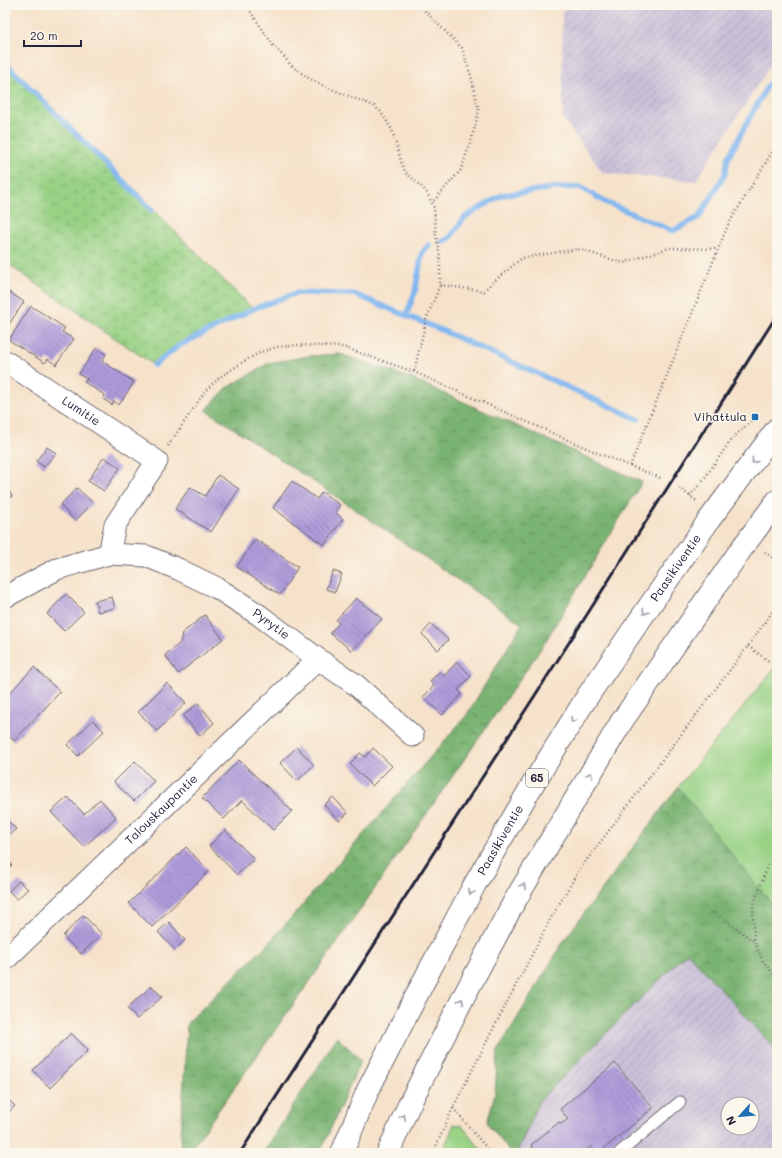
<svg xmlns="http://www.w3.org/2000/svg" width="782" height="1158" font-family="Mali,sans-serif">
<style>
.industrial{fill:url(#industrial-furrows);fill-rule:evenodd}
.forest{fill:url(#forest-crowns);stroke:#4e6b56}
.wetland{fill:url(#wetland-marsh);stroke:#5e7a60}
.green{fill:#99d285;stroke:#5e7a60}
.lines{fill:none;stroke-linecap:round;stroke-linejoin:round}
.stream{stroke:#81b7f0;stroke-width:5.5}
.building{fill:url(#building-back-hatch)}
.lane-casing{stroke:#6c656d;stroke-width:13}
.street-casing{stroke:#6c656d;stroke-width:23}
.highway-casing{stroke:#6c656d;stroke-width:24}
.path{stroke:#6c656d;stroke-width:2.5;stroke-dasharray:1 3;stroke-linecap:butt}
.lane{stroke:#fff;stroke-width:11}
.street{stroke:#fff;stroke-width:21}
.highway{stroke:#fff;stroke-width:22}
.rail{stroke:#22223b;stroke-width:3}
.oneway{stroke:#9c9ca7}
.poi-dot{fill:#1f6fb2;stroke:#fbf7ec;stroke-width:1.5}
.labels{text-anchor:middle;stroke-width:3.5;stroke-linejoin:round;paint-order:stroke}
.shield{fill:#fbf7ec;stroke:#636270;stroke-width:1}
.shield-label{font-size:11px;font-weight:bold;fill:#22223b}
.street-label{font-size:12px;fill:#22223b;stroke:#fbf7ec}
.poi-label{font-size:12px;fill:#22223b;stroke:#fbf7ec;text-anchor:end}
</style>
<defs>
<pattern id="industrial-furrows" width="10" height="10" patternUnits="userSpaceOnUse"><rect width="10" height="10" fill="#c9bfd7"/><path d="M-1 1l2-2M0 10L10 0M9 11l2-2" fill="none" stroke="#aca4b9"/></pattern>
<pattern id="forest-crowns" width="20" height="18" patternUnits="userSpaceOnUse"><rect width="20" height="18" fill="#7ab472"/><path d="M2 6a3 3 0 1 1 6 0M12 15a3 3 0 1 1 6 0" fill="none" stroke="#64925f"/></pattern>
<pattern id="wetland-marsh" width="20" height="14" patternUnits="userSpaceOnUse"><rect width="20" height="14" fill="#99d285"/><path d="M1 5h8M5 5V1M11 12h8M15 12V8" fill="none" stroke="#84b474"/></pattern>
<pattern id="building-back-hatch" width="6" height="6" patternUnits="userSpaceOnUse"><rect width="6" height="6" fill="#af9bda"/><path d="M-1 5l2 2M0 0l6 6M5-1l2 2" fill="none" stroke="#8e7eb2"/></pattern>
</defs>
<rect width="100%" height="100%" fill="#fbf7ec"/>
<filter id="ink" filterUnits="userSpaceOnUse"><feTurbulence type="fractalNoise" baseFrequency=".025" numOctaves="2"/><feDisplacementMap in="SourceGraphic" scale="8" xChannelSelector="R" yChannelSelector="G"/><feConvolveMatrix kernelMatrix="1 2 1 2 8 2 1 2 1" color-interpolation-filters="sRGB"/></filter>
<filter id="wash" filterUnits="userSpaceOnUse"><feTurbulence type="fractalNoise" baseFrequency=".012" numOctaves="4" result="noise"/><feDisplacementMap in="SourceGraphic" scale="16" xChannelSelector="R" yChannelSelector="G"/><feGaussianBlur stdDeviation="0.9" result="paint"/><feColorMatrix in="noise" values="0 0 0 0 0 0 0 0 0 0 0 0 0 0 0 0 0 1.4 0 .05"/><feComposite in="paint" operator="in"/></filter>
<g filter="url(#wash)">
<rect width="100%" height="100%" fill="#f6e2ca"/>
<path class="industrial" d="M 568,5 L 777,5 L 777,55 L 696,181 L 603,173 L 563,119 L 562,13 Z
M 687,952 L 777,1051 L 777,1153 L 517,1153 L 539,1101 ZM 728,1104 L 752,1104 L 752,1128 L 728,1128 Z"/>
<path class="forest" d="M 340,354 L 410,378 L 642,482 L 542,647 L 342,936 L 188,1153 L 180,1153 L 187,1023 L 270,942 L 466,716 L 522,624 L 356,510 L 206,410 L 227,388 L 269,363 L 309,356 Z
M 678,787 L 777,910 L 777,1051 L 687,952 L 539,1101 L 517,1153 L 511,1153 L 487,1123 L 495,1093 L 498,1050 L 565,939 Z
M 337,1037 L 361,1060 L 320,1153 L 263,1153 Z"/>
<path class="wetland" d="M 5,63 L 253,309 L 180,345 L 154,365 L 5,262 Z"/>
<path class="green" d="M 777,665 L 777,910 L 678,787 Z
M 454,1124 L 462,1126 L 484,1153 L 442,1153 Z"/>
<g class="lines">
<path class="stream" d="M 5,63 L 152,210
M 442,242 L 450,238 L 465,217 L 502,195 L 554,188 L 580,187 L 605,202 L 673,231 L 699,217 L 725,174 L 728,158 L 765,90 L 777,72
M 406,316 L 415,292 L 422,253 L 429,245
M 154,365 L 180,345 L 253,309 L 296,293 L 354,294 L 441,330 L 638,419"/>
</g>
<g id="blocks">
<path class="building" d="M 6,290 L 24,302 L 5,330 L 5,292 Z
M 31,306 L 65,328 L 62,332 L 74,339 L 56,365 L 48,359 L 45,363 L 9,340 Z
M 96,348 L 106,354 L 102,361 L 134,382 L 119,405 L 114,401 L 112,405 L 103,399 L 105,395 L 84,382 L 87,379 L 79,374 Z
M 47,447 L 56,453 L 44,467 L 36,461 Z
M 104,457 L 120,468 L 104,491 L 88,481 Z
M 218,475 L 239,489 L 211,532 L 175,509 L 190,487 L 205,496 Z
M 292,481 L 317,499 L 322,492 L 340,505 L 335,512 L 343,519 L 324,545 L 273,508 Z
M 6,486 L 12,496 L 5,501 L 5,487 Z
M 77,488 L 93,503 L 75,521 L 60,505 Z
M 255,539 L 298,567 L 280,595 L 237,567 Z
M 333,571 L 342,574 L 335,592 L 326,589 Z
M 66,594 L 84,612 L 64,631 L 47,614 Z
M 112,597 L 115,608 L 98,612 L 95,601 Z
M 356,598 L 382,619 L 352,651 L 330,633 L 339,623 L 336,620 Z
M 205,615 L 223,639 L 178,674 L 165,655 L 180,643 L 182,633 Z
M 431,624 L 448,640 L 438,650 L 422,634 Z
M 457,662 L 471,676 L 458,690 L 462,694 L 442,715 L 423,697 L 434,686 L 430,681 L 439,672 L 444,676 Z
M 34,667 L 60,692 L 14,741 L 5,732 L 5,698 Z
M 167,683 L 186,703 L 157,731 L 138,712 Z
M 198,703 L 214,723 L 200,736 L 183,716 Z
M 93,720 L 104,731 L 78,756 L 67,745 Z
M 297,747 L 314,765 L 297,781 L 280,763 Z
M 373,748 L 392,766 L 372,786 L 350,764 L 360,753 L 365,757 Z
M 239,760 L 292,811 L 273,830 L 242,800 L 224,819 L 202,798 Z
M 135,761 L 154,781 L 134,801 L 114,782 Z
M 68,797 L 84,814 L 100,799 L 116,817 L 84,847 L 51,812 Z
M 333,797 L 348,813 L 339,821 L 324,805 Z
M 5,818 L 16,829 L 5,839 Z
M 225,830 L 254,859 L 237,875 L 209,846 Z
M 186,847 L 209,871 L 152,927 L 129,903 Z
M 5,859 L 12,865 L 5,872 Z
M 19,881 L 28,889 L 17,899 L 9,891 Z
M 83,915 L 102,934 L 81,954 L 63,936 Z
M 169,922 L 185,940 L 175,950 L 158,932 Z
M 152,986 L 162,997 L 137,1019 L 127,1008 Z
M 71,1033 L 88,1050 L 50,1088 L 33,1070 Z
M 615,1063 L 653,1108 L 599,1153 L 596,1153 L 591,1146 L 584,1152 L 585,1153 L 537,1153 L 531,1145 L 559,1122 L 561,1124 L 568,1119 L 560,1109 Z
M 5,1096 L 15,1106 L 5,1116 Z"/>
</g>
</g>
<g filter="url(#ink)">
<use href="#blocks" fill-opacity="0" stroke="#6c656d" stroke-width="1"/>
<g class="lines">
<g class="lane-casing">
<path id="lane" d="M 619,1153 L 680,1102"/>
</g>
<g class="street-casing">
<g id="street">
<path id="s1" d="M 5,361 L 157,461 L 115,525 L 109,554 L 57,569 L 5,597"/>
<path id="s2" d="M 109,554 L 146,556 L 178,569 L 217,588 L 259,615 L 318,659 L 356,685 L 413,736"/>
<path id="s3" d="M 5,960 L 318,659"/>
</g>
</g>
<g class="highway-casing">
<g id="highway">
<path id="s4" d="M 342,1153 L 368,1090 L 428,973 L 475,884 L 533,784 L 587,697 L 637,624 L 709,520 L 777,429"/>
<path d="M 388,1153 L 409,1105 L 465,994 L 514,902 L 622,721 L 742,548 L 777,501"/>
</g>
</g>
<path class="path" d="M 246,5 L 273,45 L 293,67 L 307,77 L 326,87 L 374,106 L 381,112 L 392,130 L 402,165 L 406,173 L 420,185 L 427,193 L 432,203 L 434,208 L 436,237 L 440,256 L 440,285 L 426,320 L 414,372
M 419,5 L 462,48 L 471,76 L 479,111 L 471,141 L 461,170 L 432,203
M 440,285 L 484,291 L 492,283 L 522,258 L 578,249 L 623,263 L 669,248 L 718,249
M 168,446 L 206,390 L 219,378 L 246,360 L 261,352 L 277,347 L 298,345 L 343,347 L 414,372 L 600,454 L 663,479
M 630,466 L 728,225 L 777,144
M 679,488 L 698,502
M 690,496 L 706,476 L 731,440 L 755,417
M 765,552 L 777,561
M 748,646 L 767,660 L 777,665
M 768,865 L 753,906 L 754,941 L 763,961 L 777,979
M 709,911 L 722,918 L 754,941
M 453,1108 L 491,1153
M 433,1153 L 453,1108 L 489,1037 L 552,916 L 580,869 L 748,646 L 777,605"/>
<use href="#lane" class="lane"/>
<use href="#street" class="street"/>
<use href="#highway" class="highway"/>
<path class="rail" d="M 240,1153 L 581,624 L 777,315"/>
</g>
<defs><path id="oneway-chevron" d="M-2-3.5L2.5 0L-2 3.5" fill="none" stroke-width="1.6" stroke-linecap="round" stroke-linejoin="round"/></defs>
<g class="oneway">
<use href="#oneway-chevron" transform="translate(754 461) rotate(127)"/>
<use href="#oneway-chevron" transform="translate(645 612) rotate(125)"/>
<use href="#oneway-chevron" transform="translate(573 720) rotate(122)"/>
<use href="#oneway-chevron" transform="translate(590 775) rotate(-59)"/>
<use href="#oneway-chevron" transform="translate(523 886) rotate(-59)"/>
<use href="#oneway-chevron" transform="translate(471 892) rotate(118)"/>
<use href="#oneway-chevron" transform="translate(461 1001) rotate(-63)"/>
<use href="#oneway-chevron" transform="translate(403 1117) rotate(-66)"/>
</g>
</g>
<rect class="poi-dot" x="751" y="413" width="8" height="8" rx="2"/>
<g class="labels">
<rect class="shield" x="526" y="769" width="22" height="18" rx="3"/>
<g class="shield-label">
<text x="537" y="782">65</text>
</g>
<g class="street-label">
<text dy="4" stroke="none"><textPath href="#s1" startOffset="91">Lumitie</textPath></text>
<text dy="4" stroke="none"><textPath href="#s4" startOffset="675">Paasikiventie</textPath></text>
<text dy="4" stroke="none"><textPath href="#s2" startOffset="180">Pyrytie</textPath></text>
<text dy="4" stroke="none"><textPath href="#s3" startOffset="217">Talouskaupantie</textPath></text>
<text dy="4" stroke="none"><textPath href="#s4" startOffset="351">Paasikiventie</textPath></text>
</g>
<g class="poi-label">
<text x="747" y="421">Vihattula</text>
</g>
</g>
<rect width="782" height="1158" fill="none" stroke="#fbf7ec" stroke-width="20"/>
<g transform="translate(740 1116) rotate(243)"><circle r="19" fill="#fbf7ec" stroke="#a4a2a5"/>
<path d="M0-3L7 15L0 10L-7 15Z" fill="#1f6fb2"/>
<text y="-6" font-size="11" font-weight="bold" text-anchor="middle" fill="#22223b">N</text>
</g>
<path d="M24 40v6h57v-6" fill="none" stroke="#22223b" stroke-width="2"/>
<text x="30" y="40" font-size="12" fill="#22223b" stroke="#fbf7ec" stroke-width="3" paint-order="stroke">20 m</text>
</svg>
